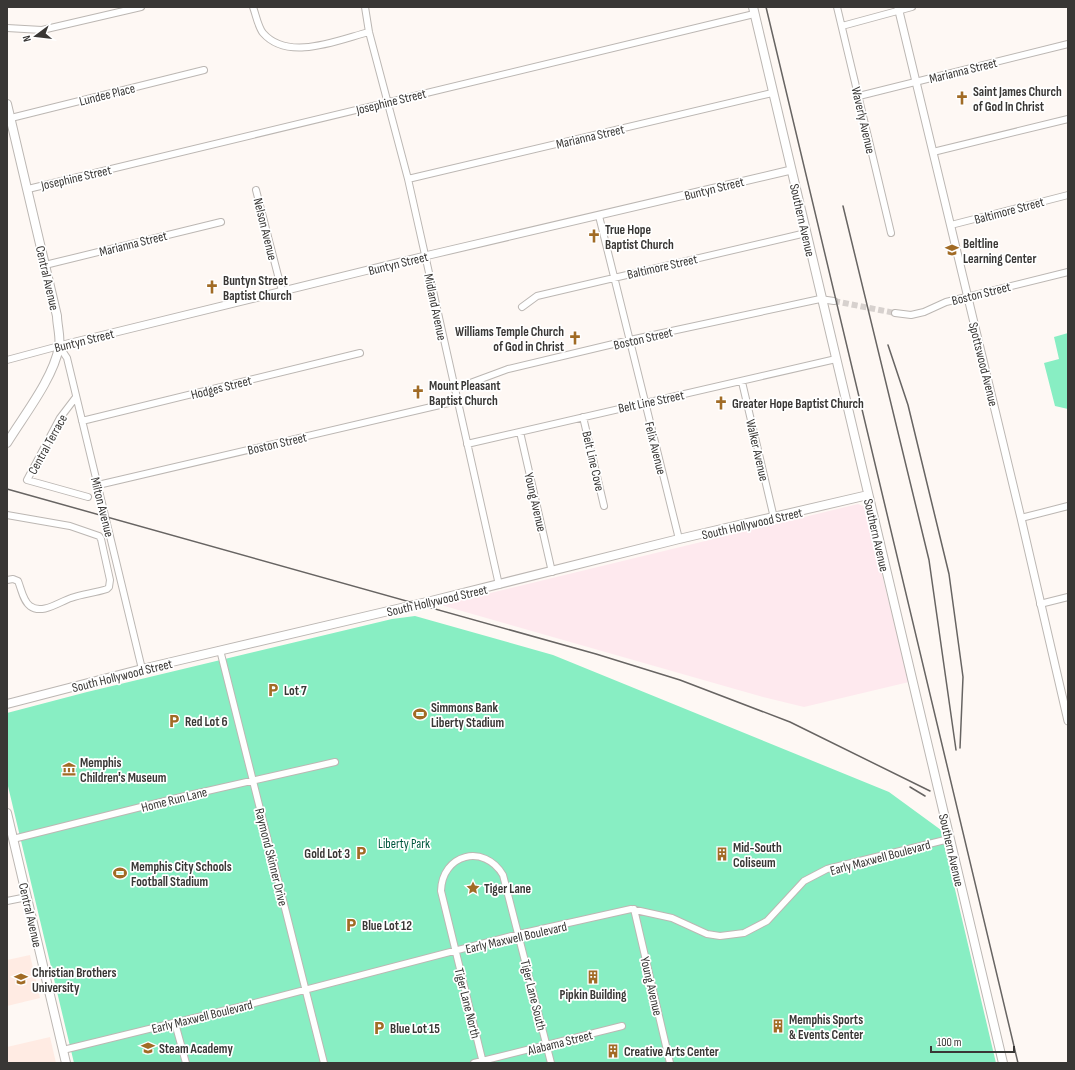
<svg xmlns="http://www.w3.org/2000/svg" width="1075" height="1070" font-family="'Sofia Sans Condensed',sans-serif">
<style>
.industrial{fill:#fee9ee}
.education{fill:#ffebe3}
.green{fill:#88eec3}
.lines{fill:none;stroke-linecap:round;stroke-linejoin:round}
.minor-tunnel{stroke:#d7d1ce;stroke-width:6;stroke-dasharray:6 3;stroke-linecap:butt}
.minor-casing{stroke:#bcb7b3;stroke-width:8}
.tertiary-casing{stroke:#bcb7b3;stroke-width:9}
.secondary-casing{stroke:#bcb7b3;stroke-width:10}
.minor{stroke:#fff;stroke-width:6}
.tertiary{stroke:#fff;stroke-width:7}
.secondary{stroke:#fff;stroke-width:8}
.rail{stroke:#676462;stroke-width:1.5}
.labels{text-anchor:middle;stroke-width:3.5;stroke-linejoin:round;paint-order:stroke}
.street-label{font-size:13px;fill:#393735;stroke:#fff}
.poi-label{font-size:13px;font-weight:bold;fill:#393735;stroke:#fff;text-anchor:start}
.park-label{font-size:13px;fill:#00583e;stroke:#fff}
</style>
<rect width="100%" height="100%" fill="#fef8f4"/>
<path class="industrial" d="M 858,504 L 865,507 L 909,682 L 804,707 L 763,697 L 441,605 Z"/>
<path class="education" d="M 30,955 L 40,998 L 7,1006 L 7,960 Z
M 50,1037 L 56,1063 L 7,1063 L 7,1047 Z"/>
<path class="green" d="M 1068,333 L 1068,409 L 1055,406 L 1044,363 L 1059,359 L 1054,337 Z
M 415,616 L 553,655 L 889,792 L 941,830 L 996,1063 L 74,1063 L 7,782 L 7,713 L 87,692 L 392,619 Z"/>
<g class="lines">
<path class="minor-tunnel" d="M 834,301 L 895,313"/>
<g class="minor-casing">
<path id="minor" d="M 253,7 C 256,15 258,27 263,33 C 288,62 338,40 369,32
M 365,7 L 369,32 L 408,179 L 499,585
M 837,7 L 891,233
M 842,26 L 912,7
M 7,28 L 42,30 L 141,7
M 859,96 L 1068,44
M 11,118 L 204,70
M 933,152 L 1068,119
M 408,179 L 772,93
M 28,189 L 754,14
M 256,190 L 282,291
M 599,216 L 679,539
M 951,225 L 1068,195
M 45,265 L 221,222
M 522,307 L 537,296 L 806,233
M 895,313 L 911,315 L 924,312 L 946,302 L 1068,272
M 7,360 L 59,346 L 67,358 L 142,669
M 742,382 L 774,518
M 454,389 L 508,369 L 630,340 L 820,299 L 834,301
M 76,397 L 60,418 L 27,480 L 88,497
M 583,417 L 604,506
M 82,421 L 360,353
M 520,432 L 552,572
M 467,444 L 836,359
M 98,485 L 457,401
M 7,515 L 70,526 L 99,536 L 101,539 L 110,580 L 109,587 L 107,589 C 95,593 82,594 71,598 C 59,602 42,615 30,606 C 23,601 21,588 18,581 L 13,579 L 7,580
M 1021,518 L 1068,506
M 1040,604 L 1068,597
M 220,650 L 324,1063
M 13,839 L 185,796 L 335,762
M 7,901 L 27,897
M 634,909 L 670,1063
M 175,1023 L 186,1063
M 63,1050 L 251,1004 L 519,934 L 631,909 L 672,918 L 707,934 L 720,936 L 744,933 L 767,921 L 804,881 L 827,869 L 949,839
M 474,1063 L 622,1026
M 483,1063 L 441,891 C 442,854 484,843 503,875 L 551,1063"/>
</g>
<g class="tertiary-casing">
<path id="tertiary" d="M 898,7 L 1021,518 L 1068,721
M 59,346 L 425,256 L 791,170"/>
</g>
<g class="secondary-casing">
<path id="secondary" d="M 753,7 L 1003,1063
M 7,104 L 57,316 C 57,325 61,338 59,347 C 53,379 24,415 7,443
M 7,704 L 142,669 L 431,601 L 679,539 L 868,495
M 7,813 L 66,1063"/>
</g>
<use href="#minor" class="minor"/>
<use href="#tertiary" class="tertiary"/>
<use href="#secondary" class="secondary"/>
<path class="rail" d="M 766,7 L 1018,1063
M 843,206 L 929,560 L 956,750
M 888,345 L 908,405 L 949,574 L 963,677 L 960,748
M 7,489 L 596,654 L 680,680 L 790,722 L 930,791
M 910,787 L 925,796"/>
</g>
<defs>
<g id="church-bare" transform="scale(1.08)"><path d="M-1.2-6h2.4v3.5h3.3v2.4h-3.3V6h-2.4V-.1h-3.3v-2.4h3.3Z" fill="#a16b25" stroke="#fff" stroke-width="2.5" paint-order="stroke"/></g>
<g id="school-bare" transform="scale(1.08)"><path d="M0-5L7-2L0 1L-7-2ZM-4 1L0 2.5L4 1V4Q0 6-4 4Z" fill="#a16b25" stroke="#fff" stroke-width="2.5" paint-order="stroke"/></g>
<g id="parking-bare" transform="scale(1.08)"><path d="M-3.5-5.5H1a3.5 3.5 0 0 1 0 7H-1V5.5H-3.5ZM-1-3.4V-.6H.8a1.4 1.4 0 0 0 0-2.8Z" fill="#a16b25" stroke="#fff" stroke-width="2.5" paint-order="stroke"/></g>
<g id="stadium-bare" transform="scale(1.08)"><path d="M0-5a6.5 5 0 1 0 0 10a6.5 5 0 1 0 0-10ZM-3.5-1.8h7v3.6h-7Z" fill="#a16b25" stroke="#fff" stroke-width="2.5" paint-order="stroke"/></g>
<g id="museum-bare" transform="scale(1.08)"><path d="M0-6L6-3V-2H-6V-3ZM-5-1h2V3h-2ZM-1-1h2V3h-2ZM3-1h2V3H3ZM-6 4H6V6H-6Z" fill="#a16b25" stroke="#fff" stroke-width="2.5" paint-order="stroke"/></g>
<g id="building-bare" transform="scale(1.08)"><path d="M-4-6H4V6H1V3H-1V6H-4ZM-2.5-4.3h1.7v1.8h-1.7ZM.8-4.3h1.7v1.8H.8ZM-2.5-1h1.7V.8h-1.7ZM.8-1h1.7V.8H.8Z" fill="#a16b25" stroke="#fff" stroke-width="2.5" paint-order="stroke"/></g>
<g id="sight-bare" transform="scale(1.08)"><path d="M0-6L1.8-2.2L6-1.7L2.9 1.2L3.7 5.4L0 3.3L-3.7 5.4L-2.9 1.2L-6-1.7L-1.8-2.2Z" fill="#a16b25" stroke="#fff" stroke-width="2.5" paint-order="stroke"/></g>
<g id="university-bare" transform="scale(1.08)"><path d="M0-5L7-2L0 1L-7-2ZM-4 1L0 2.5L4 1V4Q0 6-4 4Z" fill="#a16b25" stroke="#fff" stroke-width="2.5" paint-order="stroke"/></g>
</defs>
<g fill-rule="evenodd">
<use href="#church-bare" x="962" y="98"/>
<use href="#church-bare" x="594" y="236"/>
<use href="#school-bare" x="952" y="250"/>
<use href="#church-bare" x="212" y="287"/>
<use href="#church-bare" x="575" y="338"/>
<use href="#church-bare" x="418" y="392"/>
<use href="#church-bare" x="721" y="403"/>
<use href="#parking-bare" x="273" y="690"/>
<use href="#stadium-bare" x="420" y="714"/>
<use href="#parking-bare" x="174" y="721"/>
<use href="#museum-bare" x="69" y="769"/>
<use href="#parking-bare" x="361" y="853"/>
<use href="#building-bare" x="722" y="854"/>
<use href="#stadium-bare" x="120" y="873"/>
<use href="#sight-bare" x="473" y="888"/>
<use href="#parking-bare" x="351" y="925"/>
<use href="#building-bare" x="593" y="977"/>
<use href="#university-bare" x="21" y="979"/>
<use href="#building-bare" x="778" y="1026"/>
<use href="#parking-bare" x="379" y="1028"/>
<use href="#school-bare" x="148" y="1048"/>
<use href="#building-bare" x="613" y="1051"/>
</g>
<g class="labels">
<g class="street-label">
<text transform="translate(963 70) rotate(-14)" y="5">Marianna Street</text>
<text transform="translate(107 94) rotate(-14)" y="5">Lundee Place</text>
<text transform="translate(391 101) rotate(-14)" y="5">Josephine Street</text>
<text transform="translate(864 120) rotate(77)" y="5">Waverly Avenue</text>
<text transform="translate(590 136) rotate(-13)" y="5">Marianna Street</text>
<text transform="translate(76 177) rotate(-13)" y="5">Josephine Street</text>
<text transform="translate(714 188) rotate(-14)" y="5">Buntyn Street</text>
<text transform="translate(1009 210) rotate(-15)" y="5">Baltimore Street</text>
<text transform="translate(803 220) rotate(77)" y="5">Southern Avenue</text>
<text transform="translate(266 229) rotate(76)" y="5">Nelson Avenue</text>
<text transform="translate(133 243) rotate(-14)" y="5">Marianna Street</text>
<text transform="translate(398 263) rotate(-14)" y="5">Buntyn Street</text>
<text transform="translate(662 266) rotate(-13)" y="5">Baltimore Street</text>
<text transform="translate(48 278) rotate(77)" y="5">Central Avenue</text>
<text transform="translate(981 293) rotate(-14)" y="5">Boston Street</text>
<text transform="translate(436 307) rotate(78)" y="5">Midland Avenue</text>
<text transform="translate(643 338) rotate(-13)" y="5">Boston Street</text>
<text transform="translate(84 340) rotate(-14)" y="5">Buntyn Street</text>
<text transform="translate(984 364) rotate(76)" y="5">Spottswood Avenue</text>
<text transform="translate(221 387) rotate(-14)" y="5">Hodges Street</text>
<text transform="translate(651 401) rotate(-12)" y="5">Belt Line Street</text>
<text transform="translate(277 443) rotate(-13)" y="5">Boston Street</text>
<text transform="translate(47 444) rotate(-61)" y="5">Central Terrace</text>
<text transform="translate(656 448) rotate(76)" y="5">Felix Avenue</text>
<text transform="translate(758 450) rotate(77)" y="5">Walker Avenue</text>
<text transform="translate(594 461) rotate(77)" y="5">Belt Line Cove</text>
<text transform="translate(536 502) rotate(77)" y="5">Young Avenue</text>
<text transform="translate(103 507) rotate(76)" y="5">Milton Avenue</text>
<text transform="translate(752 523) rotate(-13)" y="5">South Hollywood Street</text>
<text transform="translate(877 535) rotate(77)" y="5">Southern Avenue</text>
<text transform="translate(437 600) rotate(-13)" y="5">South Hollywood Street</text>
<text transform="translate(122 675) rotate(-14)" y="5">South Hollywood Street</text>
<text transform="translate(174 799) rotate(-14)" y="5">Home Run Lane</text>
<text transform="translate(952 850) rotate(77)" y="5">Southern Avenue</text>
<text transform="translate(272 857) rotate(76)" y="5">Raymond Skinner Drive</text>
<text transform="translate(880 857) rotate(-15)" y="5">Early Maxwell Boulevard</text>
<text transform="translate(31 915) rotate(77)" y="5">Central Avenue</text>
<text transform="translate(516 937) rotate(-13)" y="5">Early Maxwell Boulevard</text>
<text transform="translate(652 986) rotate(77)" y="5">Young Avenue</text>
<text transform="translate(534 995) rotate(76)" y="5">Tiger Lane South</text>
<text transform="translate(468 1003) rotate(76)" y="5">Tiger Lane North</text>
<text transform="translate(202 1016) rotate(-14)" y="5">Early Maxwell Boulevard</text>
<text transform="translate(560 1042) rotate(-14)" y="5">Alabama Street</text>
</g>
<g class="poi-label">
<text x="973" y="96">Saint James Church<tspan x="973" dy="15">of God In Christ</tspan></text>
<text x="605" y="234">True Hope<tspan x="605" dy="15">Baptist Church</tspan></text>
<text x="963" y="248">Beltline<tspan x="963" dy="15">Learning Center</tspan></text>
<text x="223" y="285">Buntyn Street<tspan x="223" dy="15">Baptist Church</tspan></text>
<text x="564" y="336" text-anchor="end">Williams Temple Church<tspan x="564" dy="15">of God in Christ</tspan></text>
<text x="429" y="390">Mount Pleasant<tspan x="429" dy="15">Baptist Church</tspan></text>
<text x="732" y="408">Greater Hope Baptist Church</text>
<text x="284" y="695">Lot 7</text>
<text x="431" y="712">Simmons Bank<tspan x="431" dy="15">Liberty Stadium</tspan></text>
<text x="185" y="726">Red Lot 6</text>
<text x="80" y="767">Memphis<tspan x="80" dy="15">Children's Museum</tspan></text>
<text x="733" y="852">Mid-South<tspan x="733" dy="15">Coliseum</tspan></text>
<text x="350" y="858" text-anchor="end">Gold Lot 3</text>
<text x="131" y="871">Memphis City Schools<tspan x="131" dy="15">Football Stadium</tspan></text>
<text x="484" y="893">Tiger Lane</text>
<text x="362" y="930">Blue Lot 12</text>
<text x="32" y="977">Christian Brothers<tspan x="32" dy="15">University</tspan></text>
<text x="593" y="999" text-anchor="middle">Pipkin Building</text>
<text x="789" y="1024">Memphis Sports<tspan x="789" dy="15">&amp; Events Center</tspan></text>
<text x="390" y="1033">Blue Lot 15</text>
<text x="159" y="1053">Steam Academy</text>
<text x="624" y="1056">Creative Arts Center</text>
</g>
<g class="park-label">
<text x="404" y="848">Liberty Park</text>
</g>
</g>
<rect width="1075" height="1070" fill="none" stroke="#393735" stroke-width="16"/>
<g transform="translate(36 36) rotate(255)" stroke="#ffffff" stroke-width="3" paint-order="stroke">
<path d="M0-3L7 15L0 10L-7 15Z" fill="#393735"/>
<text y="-6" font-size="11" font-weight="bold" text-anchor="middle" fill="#393735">N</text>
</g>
<path d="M931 1046v6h83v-6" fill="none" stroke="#393735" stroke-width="2"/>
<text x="937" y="1046" font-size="12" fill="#393735" stroke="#ffffff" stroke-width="3" paint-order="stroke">100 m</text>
</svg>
